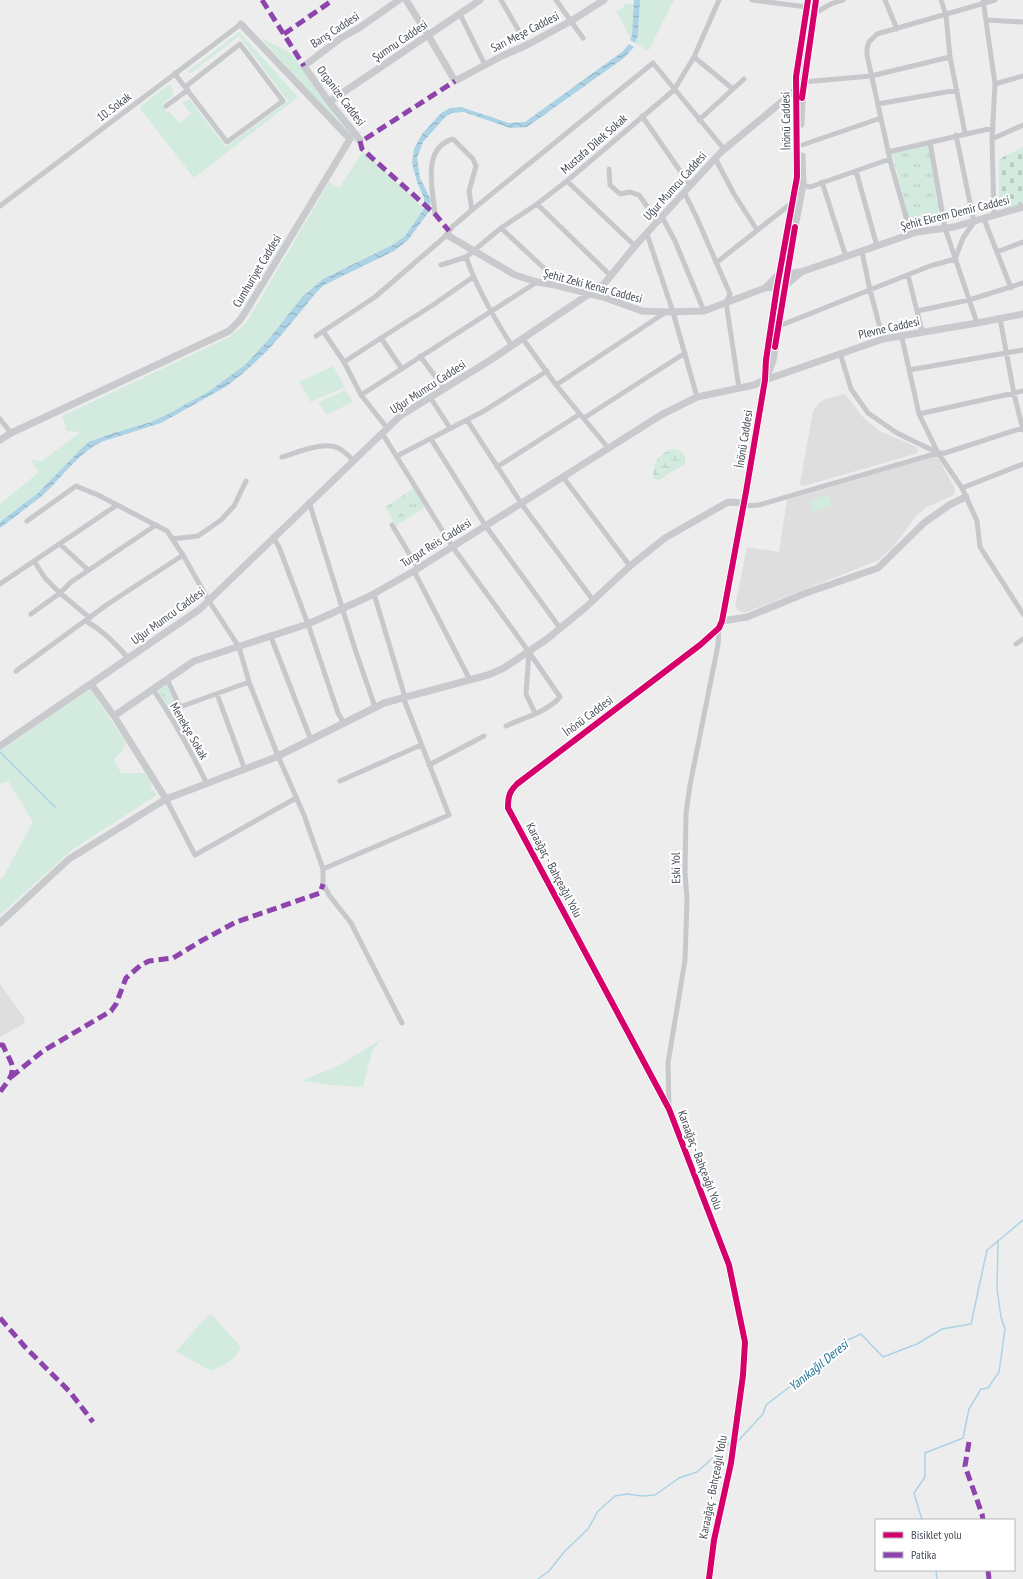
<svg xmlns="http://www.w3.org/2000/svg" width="1023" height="1579" font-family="'PT Sans Narrow',sans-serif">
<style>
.education{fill:#dfdede}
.green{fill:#d3ebde}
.wetland{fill:url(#wetland-marsh)}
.cemetery{fill:url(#cemetery-stones)}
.park{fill:url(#park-tufts)}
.water{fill:url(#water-waves)}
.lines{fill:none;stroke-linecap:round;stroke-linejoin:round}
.stream{stroke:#abd3e5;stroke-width:1.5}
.street{stroke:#c7c8cb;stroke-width:5}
.secondary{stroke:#c8cacd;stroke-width:7}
.quiet{stroke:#8e44ad;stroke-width:5;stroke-dasharray:10 5;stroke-linecap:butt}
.cycleway-casing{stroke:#fff;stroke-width:8}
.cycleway{stroke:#d6006c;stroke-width:6}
.labels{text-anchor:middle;stroke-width:4;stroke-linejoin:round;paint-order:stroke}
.street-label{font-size:12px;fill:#464d57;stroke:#fff}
.water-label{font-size:13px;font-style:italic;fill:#1a7096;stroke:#fff}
</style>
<defs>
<pattern id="wetland-marsh" width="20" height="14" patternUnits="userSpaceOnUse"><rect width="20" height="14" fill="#d3ebde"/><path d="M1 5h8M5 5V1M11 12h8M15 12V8" fill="none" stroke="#b6cbc1"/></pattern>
<pattern id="cemetery-stones" width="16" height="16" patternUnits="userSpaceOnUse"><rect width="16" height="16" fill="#d3ebde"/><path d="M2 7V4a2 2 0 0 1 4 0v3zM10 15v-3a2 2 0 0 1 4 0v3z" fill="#b6cbc1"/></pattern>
<pattern id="park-tufts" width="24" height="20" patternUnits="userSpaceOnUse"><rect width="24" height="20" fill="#d3ebde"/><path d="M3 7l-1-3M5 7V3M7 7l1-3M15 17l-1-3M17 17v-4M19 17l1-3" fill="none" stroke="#b6cbc1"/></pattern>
<pattern id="water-waves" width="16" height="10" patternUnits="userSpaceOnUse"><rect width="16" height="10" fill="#abd3e5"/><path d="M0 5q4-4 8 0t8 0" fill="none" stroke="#8dadbc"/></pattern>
</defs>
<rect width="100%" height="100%" fill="#ededed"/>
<path class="education" d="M 845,394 L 863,417 L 879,431 L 917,447 L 918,453 L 804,486 L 802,486 L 800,483 L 813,411 L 819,403 L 826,399 Z
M 933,457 L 938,458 L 953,485 L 955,489 L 954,495 L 927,507 L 917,515 L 893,547 L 877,561 L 744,613 L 739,611 L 735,607 L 747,547 L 779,552 L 787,500 Z
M 0,984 L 24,1018 L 25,1023 L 0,1037 Z"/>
<path class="green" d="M 640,0 L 674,0 L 648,51 L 635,43 L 638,35 Z
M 625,4 L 634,4 L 632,35 L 631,39 L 616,11 L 622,9 Z
M 239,32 L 298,97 L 194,178 L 139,107 L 170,84 L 174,94 L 162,104 L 167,113 L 169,111 L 179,123 L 191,114 L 182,102 L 189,99 L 226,147 L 288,101 L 239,36 L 191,73 L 187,72 Z
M 261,38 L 287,51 L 293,56 L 323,99 L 357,138 L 360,147 Z
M 363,152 L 366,153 L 424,209 L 405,236 L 401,240 L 323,279 L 302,297 L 269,339 L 246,364 L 208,392 L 166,415 L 151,422 L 107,435 L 93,440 L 83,447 L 38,493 L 0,522 L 0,504 L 39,472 L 31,460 L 42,461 L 80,432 L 67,431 L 62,416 L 223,340 C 233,335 241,329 248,320 L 329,182 L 339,188 Z
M 333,366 L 345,387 L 311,402 L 299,382 Z
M 345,390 L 353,402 L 326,415 L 319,402 Z
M 828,494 L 832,505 L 813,512 L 809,502 Z
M 90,689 L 126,742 L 123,750 L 114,759 L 121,773 L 147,773 L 154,784 L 150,786 L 157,795 L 72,850 L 0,915 L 0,879 L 2,879 L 33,822 L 8,781 L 0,784 L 0,751 Z
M 380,1040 L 372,1052 L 363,1087 L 330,1085 L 301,1081 L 338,1066 Z
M 209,1315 L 213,1316 L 241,1347 C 234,1362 225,1364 211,1371 L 176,1351 C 188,1339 197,1326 209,1315 Z"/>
<path class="wetland" d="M 670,449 L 678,450 L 685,456 L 685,464 L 657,481 L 653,477 C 654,461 657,457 670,449 Z"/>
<path class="cemetery" d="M 1023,147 L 1023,203 L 1005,210 L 999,202 L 999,159 Z"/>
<path class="park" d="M 925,145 L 929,146 L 943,221 L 925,223 L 911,227 L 892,153 Z
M 414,488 L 425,507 L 396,526 L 385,507 Z
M 167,684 L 190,739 L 188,741 L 158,690 Z"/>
<path class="water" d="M 634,0 L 640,0 L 638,35 L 635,43 L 630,40 L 632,35 Z
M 629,44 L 634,47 L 624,58 L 527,127 L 510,128 L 464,112 L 452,113 L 446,116 L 423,142 L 417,158 L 420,178 L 431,200 L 428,213 L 408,240 L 394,251 L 324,285 L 316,293 L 283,333 L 267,351 L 248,369 L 227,386 L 161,423 L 101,442 C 76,455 62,478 42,496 C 28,507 14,517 0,528 L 0,522 L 38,493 L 83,447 L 89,442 L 107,435 L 151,422 L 166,415 L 208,392 L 246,364 L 269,339 L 302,297 L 323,279 L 394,244 L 405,236 L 424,209 L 424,198 L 417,182 L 412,163 L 414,149 L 422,134 L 441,113 L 450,108 L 461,107 L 509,123 L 525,122 L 622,52 Z"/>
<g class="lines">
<path class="stream" d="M 0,752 L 55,807
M 739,1440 L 763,1414 L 766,1405 L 818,1365 L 841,1343 L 861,1334 L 883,1357 L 917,1344 L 942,1329 L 971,1324 L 987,1250 L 1023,1220
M 922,1520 L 914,1493 L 925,1477 L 925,1453 L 963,1438 L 969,1409 L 981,1389 L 988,1388 L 999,1372 L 1005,1329 L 1001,1317 L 997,1289 L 998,1242
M 936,1570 L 937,1579
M 538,1579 L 549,1571 L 564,1552 L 588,1529 L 598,1511 L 615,1496 L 627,1494 L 642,1496 L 655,1495 L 679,1478 L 697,1472 L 730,1443"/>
<path class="street" d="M 501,0 L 527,45
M 556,0 L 583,38
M 752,0 L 807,7
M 885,0 L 897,29
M 941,0 L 946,15 L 950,57 L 965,133
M 983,0 L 995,84 L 992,139 L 994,216
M 460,14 L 485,65
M 813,14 L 831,4 L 843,0
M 986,20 L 1023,22
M 694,57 L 733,89
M 175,73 L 178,78 L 227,142 L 283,101 L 240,44 L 185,87
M 803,82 L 871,76 L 950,57
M 995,84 L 1023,76
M 878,104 L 957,90
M 166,106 L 188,90
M 642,116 L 690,185
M 699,120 L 744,79
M 992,139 L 1023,125
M 930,142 L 945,228 L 977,323
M 802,145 L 881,118
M 888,152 L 993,128
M 715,158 L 734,194 L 757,230
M 609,169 L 610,185 L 620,194 L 630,192 L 639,195 L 658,222
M 856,171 L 877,246
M 567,181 L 635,246
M 822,182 L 846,257
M 803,185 L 810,187 L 890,159
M 684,192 L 696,216 L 730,294 L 726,302 L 739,388
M 537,204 L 611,276
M 0,206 L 241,24
M 435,214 C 433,190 421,148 453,139 L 473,159 L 476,166 L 469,191 L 472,210
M 662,217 L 675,241 L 704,311
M 984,219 L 1011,288
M 501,228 L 563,286
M 647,234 L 673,312 L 697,397
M 911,234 L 891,164 L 867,55 L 867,48 L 869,42 L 877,34 L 995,0
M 862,252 L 870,290 L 883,339
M 997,252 L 1023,242
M 466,257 C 477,289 494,318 512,346
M 716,263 L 793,202
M 441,265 L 466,257 L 501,228 L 537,204 L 567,181 L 674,90 L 694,57 L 719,0
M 908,275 L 922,331
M 917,311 L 969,300 L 1023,283
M 1000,318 L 1014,394 L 1023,430
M 779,326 L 930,266 L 955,259 L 963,238 L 974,222 L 956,135
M 323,331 L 344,362 L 361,395 L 387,428
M 900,335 L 902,338 L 919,414 L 938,453 L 962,488 L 977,521 L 980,547 L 1023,614
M 316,336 L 375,297 L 447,235 L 452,227 L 472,210 L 653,63 L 724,149
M 381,338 L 433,305 L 473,277
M 523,339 L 556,385 L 609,449
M 840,353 L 851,389 L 868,413 L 897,433 L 938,453 L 945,453 L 1022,428
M 420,356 L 444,388
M 344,362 L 381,338 L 402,369
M 909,370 L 1023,350
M 556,385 L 666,312
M 361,395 L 537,282
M 430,397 L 450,428
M 919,414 L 1023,391
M 584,418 L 685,353
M 0,419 L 11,433
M 467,420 L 523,506 L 593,600
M 382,433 L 452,546 L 529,652 L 560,697 C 547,712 523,718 506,726
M 431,439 L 485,525 L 560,628
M 397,456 L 484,411 L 547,371
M 282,457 C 296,453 324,441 338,448 C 344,451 348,455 353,460
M 497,467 L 580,414
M 563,477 L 630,566
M 962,488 L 1023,464
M 309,502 L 356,652 L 375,707
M 743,506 L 759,505 L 938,453
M 27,521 L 76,486 L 98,495 L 167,531 L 183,555 L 209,601 L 239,647 L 249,682 L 278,756 L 304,815 L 323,869 L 323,884 L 329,895 L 351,923 L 402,1023
M 392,525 L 418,568
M 273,537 L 279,547 L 308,624 L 338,713 L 344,723
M 172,539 L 198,536 L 221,520 L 234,506 L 246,481
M 60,544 L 88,570
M 34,561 L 45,578 L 60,593 L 90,618
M 414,571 L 470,680
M 0,584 L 117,505
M 374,594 L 405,697
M 31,614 L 60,593 L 71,582 L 156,525
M 86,621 C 102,630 116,644 128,658
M 271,637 L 311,740
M 1016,644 L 1023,639
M 529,652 L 526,694 L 535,713
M 16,671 L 108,604 L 183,555
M 167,679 L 180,707 L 249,682
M 153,689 C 173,719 191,751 207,784
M 217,694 L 245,770
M 429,765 L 484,736
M 340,781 L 421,745
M 166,799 L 195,855 L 296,798
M 323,869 L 449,815 L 403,697
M 669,1106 L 668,1063 L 685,960 L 687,900 L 685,872 L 686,813 L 690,785 L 718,645 L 719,628"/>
<path class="secondary" d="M 406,0 L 428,35 L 455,81 L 502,56 L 527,45 L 571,21 L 604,0
M 332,100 L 480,0
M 801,124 L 803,82 L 816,0
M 360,140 L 327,99 L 304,66 L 341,38 L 359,28 L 399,0
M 447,235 L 515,275 L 537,282 L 555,285 L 603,297 L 642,311 L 666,312 L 704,311 L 765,288
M 801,272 L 917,232 L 954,227 L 1023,207
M 801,272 L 785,286 L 765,288 L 779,274 L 787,274 Z
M 767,376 L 773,361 L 795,227 L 803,185 L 802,156
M 0,440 L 11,433 L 229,331 L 240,320 L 246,311 L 350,139 L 241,24
M 722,621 L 747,617 L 806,593 L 878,568 L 925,522 L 951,504 L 966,497
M 91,684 L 114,716 L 166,799
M 114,716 L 194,661 L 308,624 L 368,597 L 414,571 L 661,415 L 697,397 L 754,385 L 765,380 L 883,339 L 977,323 L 1023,314
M 0,746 L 200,609 L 400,416 L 489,361 L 604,284 L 635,246 L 721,152 L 796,90 L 803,82
M 0,923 L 69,859 L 166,799 L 274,758 L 384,703 L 488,675 L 504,668 L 547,639 L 586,607 L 630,566 L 665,538 L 728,502 L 744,503
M 709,1579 L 714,1540 L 731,1463 L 743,1375 L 745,1342 L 729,1265 L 669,1109 L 508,808 C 508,797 509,792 517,784 L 700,645 L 719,628 L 722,621 L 746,492 L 765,380 L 766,360 L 777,287 L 797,177 L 796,77 L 808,0"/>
<path class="quiet" d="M 262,0 L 304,66
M 284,34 L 333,0
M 365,139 L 455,81
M 360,141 L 362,149 L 435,214 L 449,231
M 0,1045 L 3,1045 C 5,1051 8,1055 10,1060 C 17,1073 7,1082 0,1092
M 11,1077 L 43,1051 L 111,1011 L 116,1004 L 126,978 L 141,965 L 149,961 L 173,958 L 201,941 L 236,922 L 320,893 L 323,884
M 0,1318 L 26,1348 L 70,1392 L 93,1422
M 969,1442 L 965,1466 L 982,1514 L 983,1520
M 988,1570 L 989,1579"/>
<g class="cycleway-casing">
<path id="cycleway" d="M 802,98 L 816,0
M 775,347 L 795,227
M 709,1579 L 714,1540 L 731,1463 L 743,1375 L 745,1342 L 729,1265 L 669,1109 L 508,808 C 508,797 509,792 517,784 L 700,645 L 719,628 L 722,621 L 746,492 L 765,380 L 766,360 L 777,287 L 797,177 L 796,77 L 808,0"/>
</g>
<use href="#cycleway" class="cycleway"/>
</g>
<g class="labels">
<g class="street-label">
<text transform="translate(335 30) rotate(-33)" y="4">Barış Caddesi</text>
<text transform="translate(525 32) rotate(-27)" y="4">Sarı Meşe Caddesi</text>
<text transform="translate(400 41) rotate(-34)" y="4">Şumnu Caddesi</text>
<text transform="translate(341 96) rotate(53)" y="4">Organize Caddesi</text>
<text transform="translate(114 107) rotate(-37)" y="4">10. Sokak</text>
<text transform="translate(786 121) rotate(-91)" y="4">İnönü Caddesi</text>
<text transform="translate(594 144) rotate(-41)" y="4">Mustafa Dilek Sokak</text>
<text transform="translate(675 186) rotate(-48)" y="4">Uğur Mumcu Caddesi</text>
<text transform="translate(955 213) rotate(-14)" y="4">Şehit Ekrem Demir Caddesi</text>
<text transform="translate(257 271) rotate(-59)" y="4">Cumhuriyet Caddesi</text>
<text transform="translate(593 286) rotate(15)" y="4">Şehit Zeki Kenar Caddesi</text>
<text transform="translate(889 328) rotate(-13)" y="4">Plevne Caddesi</text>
<text transform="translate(428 387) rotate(-33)" y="4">Uğur Mumcu Caddesi</text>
<text transform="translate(744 439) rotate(-81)" y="4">İnönü Caddesi</text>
<text transform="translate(436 543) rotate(-32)" y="4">Turgut Reis Caddesi</text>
<text transform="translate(168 616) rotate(-36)" y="4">Uğur Mumcu Caddesi</text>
<text transform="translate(588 716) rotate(-37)" y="4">İnönü Caddesi</text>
<text transform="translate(189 731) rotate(60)" y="4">Menekşe Sokak</text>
<text transform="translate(676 868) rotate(-91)" y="4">Eski Yol</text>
<text transform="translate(554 870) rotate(62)" y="4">Karaağaç - Bahçeağıl Yolu</text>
<text transform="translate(700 1160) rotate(69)" y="4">Karaağaç - Bahçeağıl Yolu</text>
<text transform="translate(713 1487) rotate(-79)" y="4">Karaağaç - Bahçeağıl Yolu</text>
</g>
<g class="water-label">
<text transform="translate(818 1365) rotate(-39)" y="5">Yanıkağıl Deresi</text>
</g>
</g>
<rect x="875" y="1519" width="140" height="52" fill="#ffffff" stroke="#b5b8bc"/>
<rect x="883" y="1532" width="20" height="6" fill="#d6006c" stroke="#b5b8bc"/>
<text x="911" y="1539" font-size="12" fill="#464d57">Bisiklet yolu</text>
<rect x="883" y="1552" width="20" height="6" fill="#8e44ad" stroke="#b5b8bc"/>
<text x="911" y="1559" font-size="12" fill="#464d57">Patika</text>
</svg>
